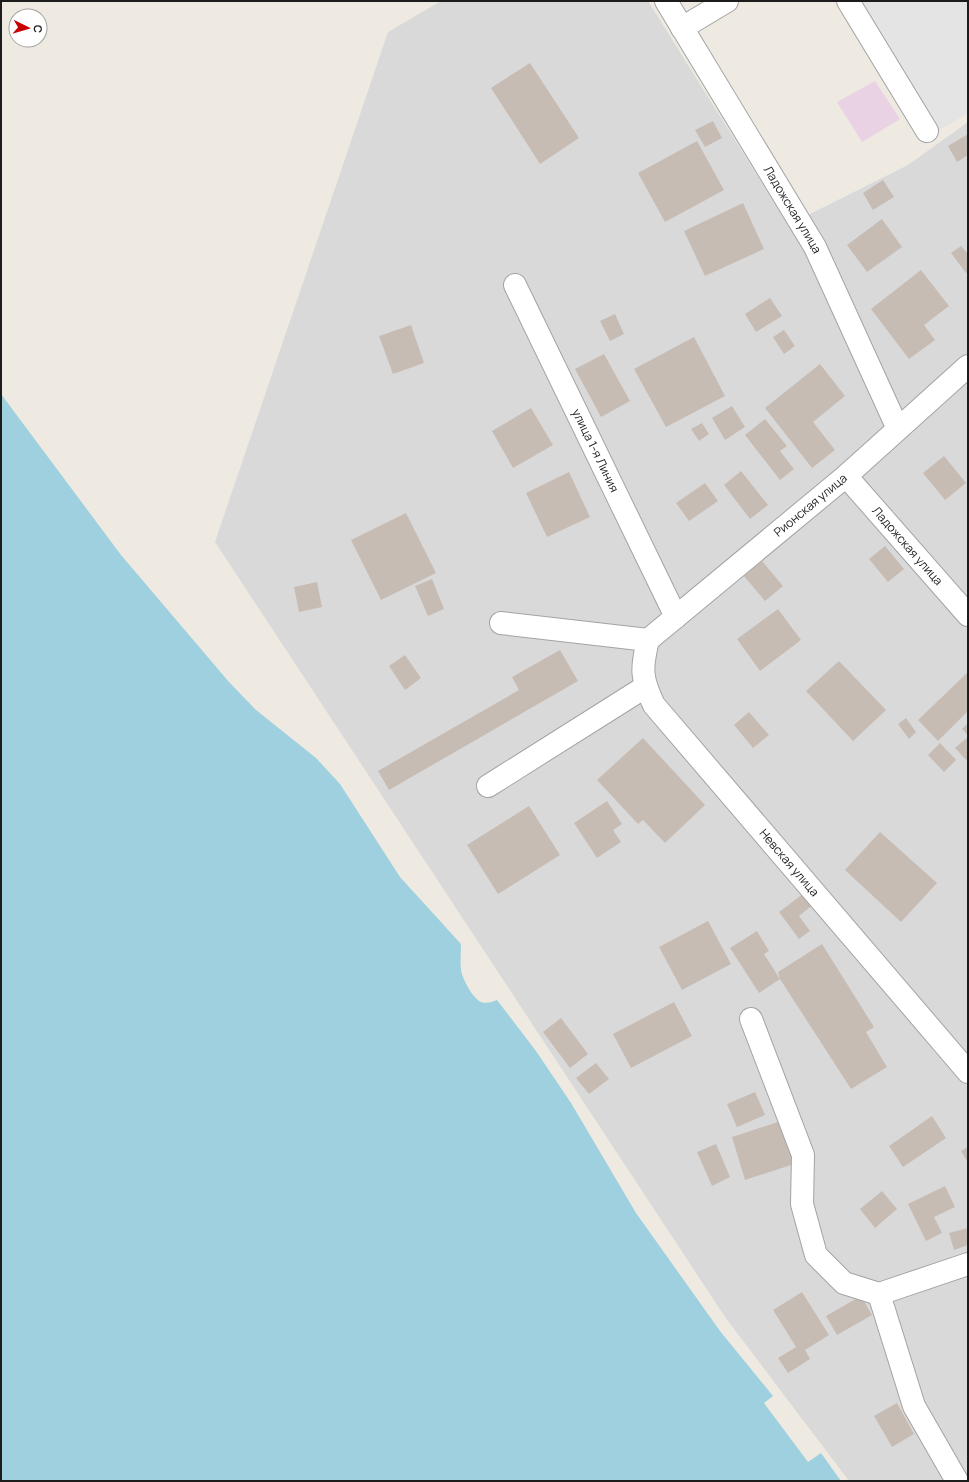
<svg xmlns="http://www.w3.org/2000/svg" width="969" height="1482" font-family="Manrope,sans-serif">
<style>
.residential{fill:#dad9d9}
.industrial{fill:#e8d2e4}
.parking{fill:#e4e4e4}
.water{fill:#9ed0df}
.building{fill:#c6bcb4}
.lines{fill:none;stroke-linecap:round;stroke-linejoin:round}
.minor-casing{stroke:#a3a3a3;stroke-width:24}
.minor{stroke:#fff;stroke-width:22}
.labels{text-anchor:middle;stroke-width:3;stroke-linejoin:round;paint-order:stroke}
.street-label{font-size:12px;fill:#1c1c1c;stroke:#fff}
</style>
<rect width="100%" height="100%" fill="#eeeae1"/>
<path class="residential" d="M 441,1 L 648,1 L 788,225 L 908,165 L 968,122 L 968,1481 L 849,1481 L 725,1317 L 215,542 L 388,32 Z"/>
<path class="industrial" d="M 875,81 L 900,119 L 862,142 L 837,102 Z"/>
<path class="parking" d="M 859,1 L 968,1 L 968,113 L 938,131 Z"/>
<path class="water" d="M 1,394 L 121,555 L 229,682 L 256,710 L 316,758 L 340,784 L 400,877 L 461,944 C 461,952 460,962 461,970 C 462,978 473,999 481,1002 C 486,1004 492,1002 497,1000 L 536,1051 L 571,1103 L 636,1213 L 720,1331 L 773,1396 L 764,1403 L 808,1462 L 821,1453 L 841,1481 L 1,1481 Z"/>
<path class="building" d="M 530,63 L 579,138 L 540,164 L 491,88 Z
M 713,121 L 722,138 L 705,147 L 695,130 Z
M 968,134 L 968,155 L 957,162 L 948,146 Z
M 697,141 L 724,190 L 665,222 L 638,173 Z
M 883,180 L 894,197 L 873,210 L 863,193 Z
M 743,203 L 764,249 L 705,276 L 684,231 Z
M 882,219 L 902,247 L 867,272 L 847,245 Z
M 961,246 L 968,254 L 968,272 L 966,273 L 951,253 Z
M 921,270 L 949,306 L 924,325 L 935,340 L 909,359 L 871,309 Z
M 770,298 L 782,316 L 756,332 L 745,314 Z
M 615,314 L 624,334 L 610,341 L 600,321 Z
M 411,325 L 424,363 L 393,374 L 379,336 Z
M 784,330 L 795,346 L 784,354 L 773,337 Z
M 694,337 L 725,396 L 666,427 L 634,369 Z
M 604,354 L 630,401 L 601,417 L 575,369 Z
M 820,364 L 845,396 L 813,422 L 835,450 L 812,468 L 765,408 Z
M 732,406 L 745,427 L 725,440 L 712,418 Z
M 531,408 L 553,445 L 513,468 L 492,431 Z
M 765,419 L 787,446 L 780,451 L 794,469 L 780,480 L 745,435 Z
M 702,423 L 709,434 L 699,441 L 691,429 Z
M 944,456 L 966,483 L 945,500 L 923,473 Z
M 741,471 L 768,505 L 750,519 L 724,485 Z
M 569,472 L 590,517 L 547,537 L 526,493 Z
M 705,483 L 718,501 L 689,521 L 676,503 Z
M 406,513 L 436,573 L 381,600 L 351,540 Z
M 885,546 L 904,569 L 888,582 L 869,559 Z
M 762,561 L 783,586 L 765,601 L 744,576 Z
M 432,579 L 444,609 L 428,616 L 415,586 Z
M 317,582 L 322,607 L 299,612 L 294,587 Z
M 778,609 L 801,640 L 760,671 L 737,639 Z
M 560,650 L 578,681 L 389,790 L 378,771 L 519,690 L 512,677 Z
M 405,655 L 421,678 L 405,690 L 389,666 Z
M 839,661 L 886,710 L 853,741 L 806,691 Z
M 968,672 L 968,711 L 938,741 L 918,720 Z
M 749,712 L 769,735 L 753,748 L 734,725 Z
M 906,718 L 916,732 L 909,739 L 898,724 Z
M 968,723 L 968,735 L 962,729 Z
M 968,737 L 968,758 L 966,760 L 955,748 Z
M 643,738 L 705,805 L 665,843 L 643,820 L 638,824 L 597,780 Z
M 940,743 L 956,760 L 944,772 L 928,755 Z
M 607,801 L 622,824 L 613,830 L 621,842 L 597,858 L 574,823 Z
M 529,806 L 560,855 L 498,894 L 467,845 Z
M 880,832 L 937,883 L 901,922 L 845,870 Z
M 807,891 L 815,903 L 799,916 L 810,931 L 799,939 L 779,912 Z
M 708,921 L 731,964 L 682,990 L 659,947 Z
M 757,931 L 769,951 L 764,954 L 780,979 L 759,993 L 730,948 Z
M 822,944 L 874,1027 L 866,1032 L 887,1067 L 851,1089 L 780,979 L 778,972 Z
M 674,1002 L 692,1036 L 631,1068 L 613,1034 Z
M 561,1018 L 588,1054 L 570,1068 L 543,1032 Z
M 596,1063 L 609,1079 L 589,1094 L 576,1078 Z
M 755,1092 L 765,1115 L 737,1127 L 727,1104 Z
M 932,1116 L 946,1138 L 903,1167 L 889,1146 Z
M 781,1121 L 794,1164 L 745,1180 L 732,1137 Z
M 716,1144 L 730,1177 L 712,1186 L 697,1152 Z
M 968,1147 L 968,1163 L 961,1151 Z
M 945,1186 L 955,1207 L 934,1217 L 942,1233 L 926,1241 L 908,1204 Z
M 882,1191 L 897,1209 L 875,1228 L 860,1209 Z
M 968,1228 L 968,1245 L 954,1250 L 949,1233 Z
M 802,1292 L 829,1335 L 805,1350 L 810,1359 L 788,1373 L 778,1358 L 796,1347 L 773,1310 Z
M 861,1296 L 872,1315 L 837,1335 L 826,1316 Z
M 897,1403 L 914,1434 L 892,1447 L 874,1416 Z"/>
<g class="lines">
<g class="minor-casing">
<g id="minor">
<path id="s1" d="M 666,1 L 815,247 L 898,429"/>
<path d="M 848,1 L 927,131"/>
<path d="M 682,28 L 727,1"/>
<path id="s2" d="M 515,285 L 676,617"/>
<path id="s3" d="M 846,476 L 968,615"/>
<path d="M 501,623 L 648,640"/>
<path id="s4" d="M 648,640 C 641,669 641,678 654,705 L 968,1072"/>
<path id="s5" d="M 648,640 L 846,476 L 968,366"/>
<path d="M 488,786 L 645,687"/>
<path d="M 751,1019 L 803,1155 L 802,1204 L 816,1255 L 844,1283 L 879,1294 L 968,1264"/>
<path d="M 879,1294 L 914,1406 L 957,1481"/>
</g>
</g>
<use href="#minor" class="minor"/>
</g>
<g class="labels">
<g class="street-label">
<text dy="4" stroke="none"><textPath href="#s1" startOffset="244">Ладожская улица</textPath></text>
<text dy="4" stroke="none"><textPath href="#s2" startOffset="184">улица 1-я Линия</textPath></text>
<text dy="4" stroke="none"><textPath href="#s5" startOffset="211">Рионская улица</textPath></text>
<text dy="4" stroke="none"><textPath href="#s3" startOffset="93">Ладожская улица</textPath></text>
<text dy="4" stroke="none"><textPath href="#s4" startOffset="275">Невская улица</textPath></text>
</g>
</g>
<rect width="969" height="1482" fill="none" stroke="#1c1c1c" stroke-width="4"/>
<g transform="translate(28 28) rotate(95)"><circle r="19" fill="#ffffff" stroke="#a4a4a4"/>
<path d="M0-3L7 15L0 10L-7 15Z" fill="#c80200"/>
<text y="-6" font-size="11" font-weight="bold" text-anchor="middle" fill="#1c1c1c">С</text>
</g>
</svg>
